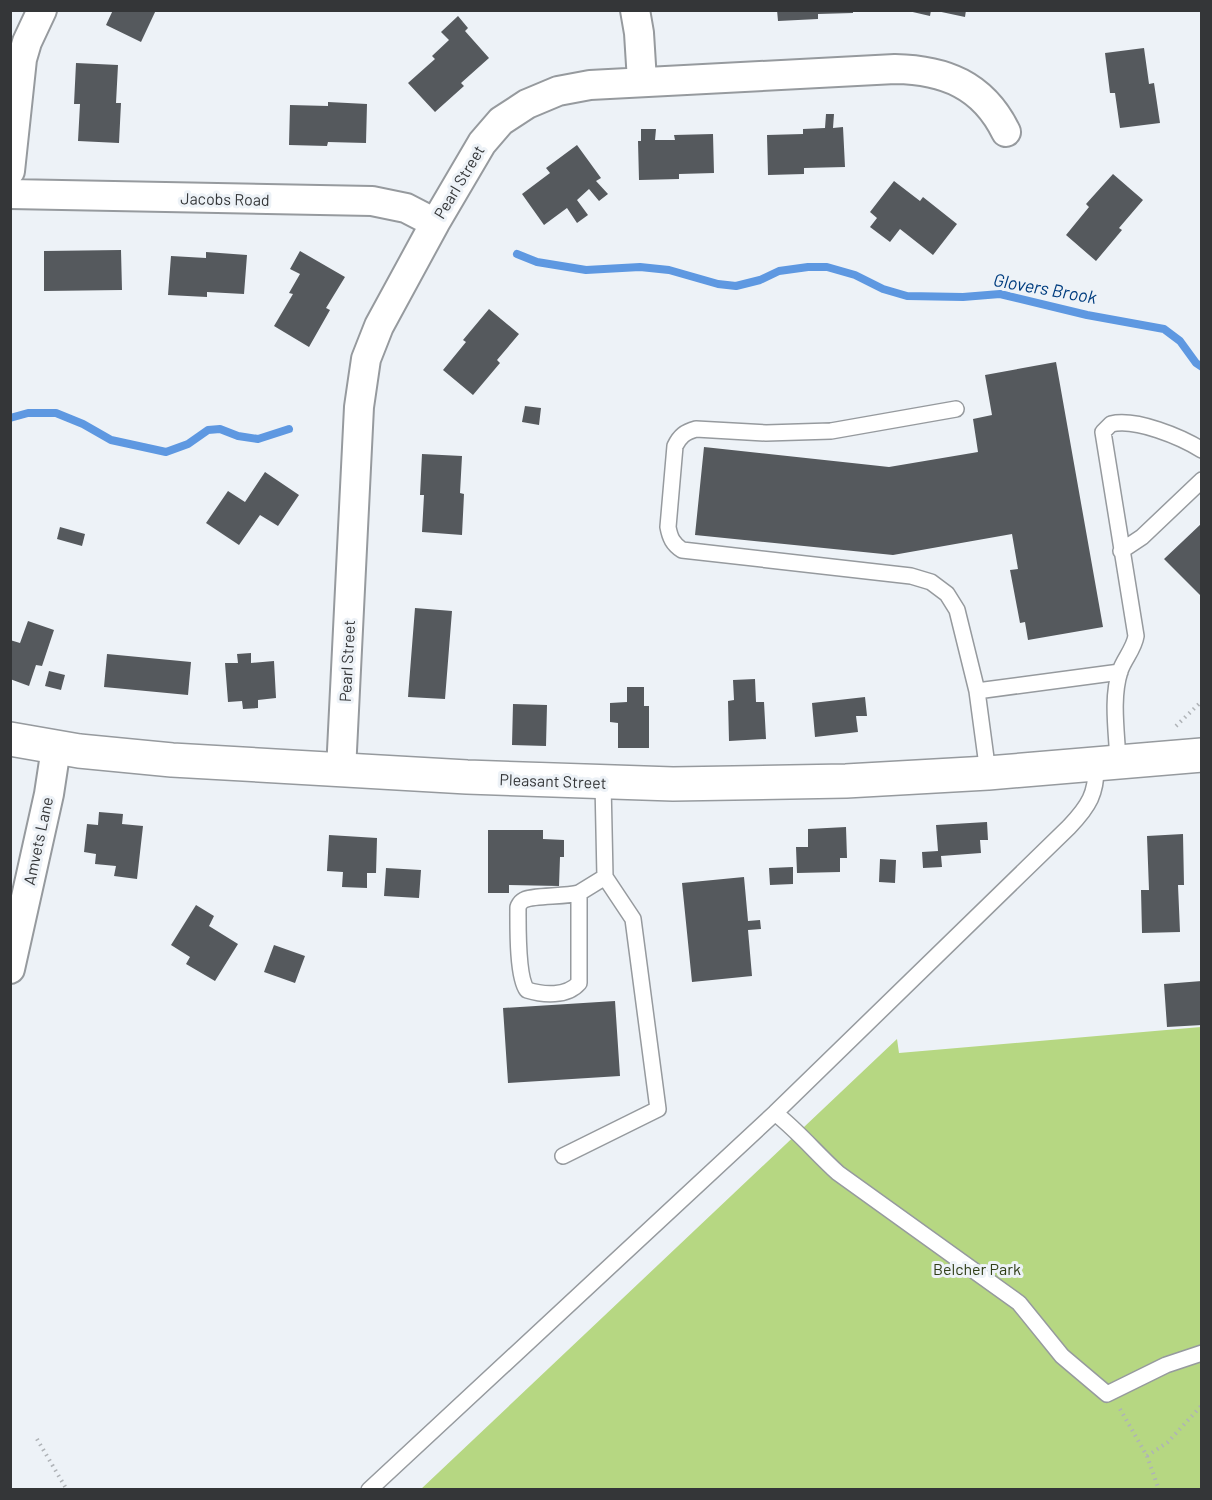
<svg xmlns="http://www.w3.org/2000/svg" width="1212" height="1500" font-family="Barlow,sans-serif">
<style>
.green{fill:#b6d782}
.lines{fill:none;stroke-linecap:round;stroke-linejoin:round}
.stream{stroke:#5e98e1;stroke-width:8}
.building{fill:#55595d}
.service-casing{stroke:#969a9e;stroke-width:18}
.minor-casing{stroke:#969a9e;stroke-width:32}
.tertiary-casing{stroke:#969a9e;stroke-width:36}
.path{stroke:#afb3b7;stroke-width:4;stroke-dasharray:1.5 4.5;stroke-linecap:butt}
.service{stroke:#fff;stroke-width:15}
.minor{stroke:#fff;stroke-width:28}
.tertiary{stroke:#fff;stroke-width:33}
.labels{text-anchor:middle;stroke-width:6;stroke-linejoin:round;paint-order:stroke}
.street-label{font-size:16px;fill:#343638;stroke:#edf2f7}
.park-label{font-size:16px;fill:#303e18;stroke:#edf2f7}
.water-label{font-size:18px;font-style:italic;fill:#003d7f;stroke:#edf2f7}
</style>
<rect width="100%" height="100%" fill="#edf2f7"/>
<path class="green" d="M 1201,1027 L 1201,1489 L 420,1490 L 897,1039 L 899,1053 Z"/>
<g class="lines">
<path class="stream" d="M 517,254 L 537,262 L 586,270 L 640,267 L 669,270 L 718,284 L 736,286 L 760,280 L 779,271 L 808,267 L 827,267 L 855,275 L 883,289 L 907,296 L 963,297 L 1000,294 L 1087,315 L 1164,329 L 1180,341 L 1196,363 L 1202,367
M 10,418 L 28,413 L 56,413 L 83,424 L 111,440 L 166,452 L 188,444 L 208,430 L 220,429 L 238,436 L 258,439 L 289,429"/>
</g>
<path class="building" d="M 113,10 L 156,10 L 141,42 L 106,25 Z
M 777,10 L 853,10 L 853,13 L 818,14 L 818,19 L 778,21 Z
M 904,10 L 931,10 L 930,16 Z
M 932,10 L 966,10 L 965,17 Z
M 458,16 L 468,28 L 465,31 L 489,58 L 461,83 L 464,86 L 435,112 L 408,83 L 435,59 L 432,56 L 449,40 L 441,32 Z
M 1144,48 L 1149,84 L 1154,83 L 1160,123 L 1120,128 L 1115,93 L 1110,93 L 1105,53 Z
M 76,63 L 118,65 L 116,103 L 121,103 L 119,143 L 78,141 L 80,104 L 74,104 Z
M 328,102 L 367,104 L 366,143 L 328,142 L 327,146 L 289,145 L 290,105 L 328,106 Z
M 826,114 L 834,114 L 833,128 L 843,127 L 845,167 L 804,168 L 804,174 L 768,175 L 767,135 L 803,134 L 803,129 L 825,128 Z
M 641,129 L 656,129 L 655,140 L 675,140 L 674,135 L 713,134 L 714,173 L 679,174 L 679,179 L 639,180 L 638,141 L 641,141 Z
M 577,145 L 601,178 L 596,181 L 608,194 L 599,201 L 589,189 L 577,200 L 588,215 L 577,223 L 567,208 L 544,225 L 522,194 L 550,173 L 546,168 Z
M 1113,174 L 1143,200 L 1119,228 L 1122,230 L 1096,261 L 1066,235 L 1089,207 L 1086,204 Z
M 894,181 L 920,201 L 923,197 L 957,224 L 933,255 L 900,229 L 890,242 L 870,227 L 877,218 L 870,212 Z
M 121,250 L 122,290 L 44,291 L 44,251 Z
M 300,251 L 345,277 L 326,308 L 330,310 L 309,347 L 274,326 L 293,294 L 289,293 L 300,274 L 290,269 Z
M 206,252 L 247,255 L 244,294 L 207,292 L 207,297 L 168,295 L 171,256 L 206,258 Z
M 489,309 L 519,334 L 497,360 L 500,363 L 473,395 L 443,370 L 466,342 L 463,340 Z
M 1056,362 L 1103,627 L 1028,640 L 1025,622 L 1020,623 L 1010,570 L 1018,569 L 1012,534 L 893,555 L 695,535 L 704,447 L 889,467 L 978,452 L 973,419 L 992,415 L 985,375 Z
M 525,406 L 541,408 L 539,425 L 522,422 Z
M 422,454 L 462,456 L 460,493 L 464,494 L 462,535 L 422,532 L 424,495 L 420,495 Z
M 265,472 L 299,495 L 278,526 L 260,515 L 239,545 L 206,523 L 228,491 L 245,502 Z
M 1202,523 L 1202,597 L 1164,559 Z
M 60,527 L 85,534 L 82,546 L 57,539 Z
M 415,608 L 452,611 L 445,699 L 408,697 Z
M 28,621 L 54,630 L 42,666 L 36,665 L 29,686 L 10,679 L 10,640 L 20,643 Z
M 251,653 L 251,663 L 274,661 L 276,698 L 258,700 L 258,708 L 243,709 L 242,701 L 228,702 L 225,663 L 238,663 L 237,654 Z
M 107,654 L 191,662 L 188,695 L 104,687 Z
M 49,671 L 65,675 L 61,690 L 45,686 Z
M 755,679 L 756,702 L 764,702 L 766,739 L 729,741 L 728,701 L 734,700 L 733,680 Z
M 627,687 L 644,687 L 644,706 L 649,706 L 649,748 L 618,748 L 618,723 L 610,722 L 610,703 L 627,702 Z
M 865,697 L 867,716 L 856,716 L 858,732 L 815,737 L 812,703 Z
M 513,704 L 547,705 L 546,746 L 512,745 Z
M 99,812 L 123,814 L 122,824 L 143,826 L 137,879 L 114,876 L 116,866 L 95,864 L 96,854 L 84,852 L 87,824 L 98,825 Z
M 987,822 L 988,840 L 980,840 L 981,853 L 941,856 L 942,867 L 923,868 L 922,852 L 938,851 L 936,825 Z
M 846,827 L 847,858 L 840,858 L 840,872 L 797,873 L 796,847 L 808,847 L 808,829 Z
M 488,830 L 543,830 L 543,839 L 564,840 L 564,857 L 560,857 L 559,886 L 509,885 L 509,893 L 488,893 Z
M 1183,834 L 1184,885 L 1178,885 L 1180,932 L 1142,933 L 1141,890 L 1149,890 L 1147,836 Z
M 329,835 L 377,838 L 376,873 L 367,873 L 367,888 L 342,887 L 343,872 L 327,871 Z
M 880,859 L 896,860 L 895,883 L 879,882 Z
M 793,867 L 793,884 L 770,885 L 769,868 Z
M 386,868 L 421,870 L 419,898 L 384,896 Z
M 744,877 L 748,921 L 760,920 L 761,929 L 748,930 L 752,976 L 692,982 L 682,883 Z
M 196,905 L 214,916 L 209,926 L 238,944 L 215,981 L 186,964 L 190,957 L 171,945 Z
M 274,945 L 305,956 L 295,983 L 264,972 Z
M 1202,981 L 1202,1025 L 1167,1027 L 1164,984 Z
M 615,1001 L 620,1076 L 508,1083 L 503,1008 Z"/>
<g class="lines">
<g class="service-casing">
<path id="service" d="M 956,409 L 831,431 L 766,433 L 696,429 C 685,432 680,436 675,446 L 668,527 C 670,538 673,544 682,550 L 911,576 L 931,582 L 947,594 L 957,610 L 977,691 L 988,773
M 1121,551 L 1142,537 L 1202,480
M 977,691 L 1120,672
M 1118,762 C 1117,733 1111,699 1120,671 C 1124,659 1134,649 1136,636 L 1103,432 L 1111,424 C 1136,418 1181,437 1202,450
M 579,893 C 565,897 533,895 524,900 C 520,902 520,903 518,907 C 518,925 517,977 527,990 C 543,995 567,997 579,983 L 579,893 L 605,877
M 775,1113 C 798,1131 816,1153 838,1173 L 1019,1303 L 1062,1356 L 1107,1394 L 1166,1365 L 1202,1353
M 563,1156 L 658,1109 L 633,919 L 605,877 L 603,783
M 369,1490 L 775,1113 L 1069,827 C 1089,806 1097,793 1096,764"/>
</g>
<g class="minor-casing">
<path id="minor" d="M 635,10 L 639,33 L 642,81
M 10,171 L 22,59 L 27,42 L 42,10
M 10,194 L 372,201 L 406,208 L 435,223
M 341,771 L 359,407 L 366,359 L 379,326 L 435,223 L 482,143 L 501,121 L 527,104 L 558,91 L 590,85 L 895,69 C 945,70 983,85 1006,132
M 10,969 L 49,794 L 56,748"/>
</g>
<g class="tertiary-casing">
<path id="tertiary" d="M 10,739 L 79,751 L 172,760 L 467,777 L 673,784 L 846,781 L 988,773 L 1202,755"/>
</g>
<path class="path" d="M 1176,726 L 1202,701
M 1120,1409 L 1147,1456 L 1159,1490
M 37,1439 L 67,1490
M 1147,1456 L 1168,1442 L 1202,1405"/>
<use href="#service" class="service"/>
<use href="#minor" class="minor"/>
<use href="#tertiary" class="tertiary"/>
</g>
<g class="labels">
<g class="street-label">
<text transform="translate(459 182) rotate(-59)" y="6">Pearl Street</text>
<text transform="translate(225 199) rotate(1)" y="6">Jacobs Road</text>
<text transform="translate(347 661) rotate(-87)" y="6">Pearl Street</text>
<text transform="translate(553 781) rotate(2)" y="6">Pleasant Street</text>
<text transform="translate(38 841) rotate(-78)" y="6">Amvets Lane</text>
</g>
<g class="park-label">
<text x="977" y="1275">Belcher Park</text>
</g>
<g class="water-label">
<text transform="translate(1045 289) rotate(10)" y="6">Glovers Brook</text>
</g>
</g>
<rect width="1212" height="1500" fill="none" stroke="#343638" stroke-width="24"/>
</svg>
